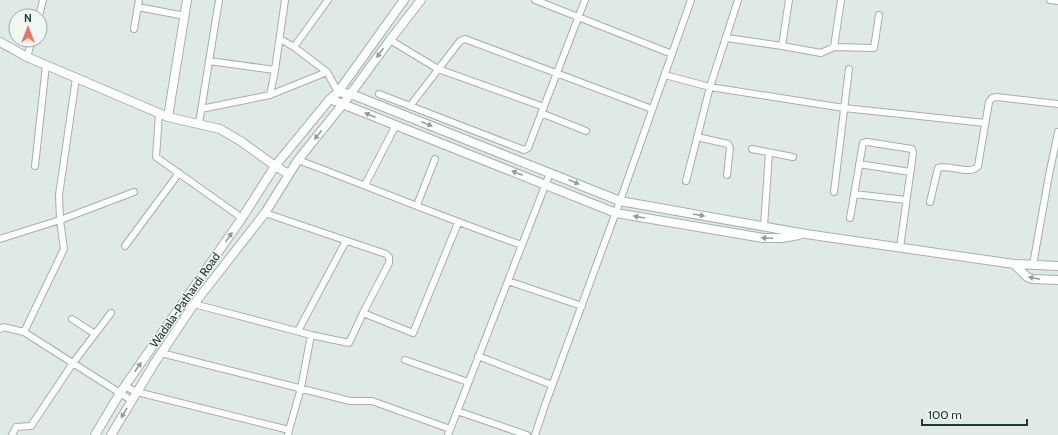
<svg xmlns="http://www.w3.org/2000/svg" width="1058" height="435" font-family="Cabin,sans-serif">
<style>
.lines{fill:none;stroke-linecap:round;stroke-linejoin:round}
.street-casing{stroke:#a2b1aa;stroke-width:8}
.secondary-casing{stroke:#9fb5ab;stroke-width:10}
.street{stroke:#fff;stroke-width:6}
.secondary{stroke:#fff;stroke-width:8}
.oneway{fill:#909c98}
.labels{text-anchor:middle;stroke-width:3;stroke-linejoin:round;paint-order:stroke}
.street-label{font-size:12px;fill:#213930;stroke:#eff7f2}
</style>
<rect width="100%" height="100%" fill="#dfeae4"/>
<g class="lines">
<g class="street-casing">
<path id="street" d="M 535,0 L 672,54
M 1050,0 L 1058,1
M 138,7 L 185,16
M 39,16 L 43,0
M 134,29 L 139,0
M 727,38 L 782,46 L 789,0
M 280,39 L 294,47
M 390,40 L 438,69 L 544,107
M 782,46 L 821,53 L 834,47 L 841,0
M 834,47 L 874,48 L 879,15
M 27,57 L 32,40
M 209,61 L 275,70
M 327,72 L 294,47 L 328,0
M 665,75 L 710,87 L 738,0
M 379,94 L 524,150 L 528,148 L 585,0
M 270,95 L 275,70 L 285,0
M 410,106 L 460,41 L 465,39 L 652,109
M 201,109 L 270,95 L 327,72 L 338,92
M 159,113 L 156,157 L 242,218
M 541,113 L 586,131
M 199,123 L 219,0
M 697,137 L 728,144 L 730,148 L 727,175
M 752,149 L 793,157
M 298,160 C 373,188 446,219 522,245
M 859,164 L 910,172
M 35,166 L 46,65
M 686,181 L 710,87 L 844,108 L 985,123
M 365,185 L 396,125
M 834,192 L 849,69
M 854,194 L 906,200
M 930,202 L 938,168 C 949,164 971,176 978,166 L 989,102 L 992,98 L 997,97 L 1058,104
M 417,205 L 435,159
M 265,213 L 386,254 L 389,257 L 389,263 L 363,313
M 850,218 L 863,143 L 867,142 L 912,149 L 913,153 L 900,248
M 764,226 L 769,153
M 0,239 L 60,220 L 134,192
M 125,246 L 179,173
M 1033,265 L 1049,175 L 1058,132
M 508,281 L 582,306
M 194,304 L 311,335 L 349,343 L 363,313 L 413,333 L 458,223
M 72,319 L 95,334
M 0,329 L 3,327 L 24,332 L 131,400
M 298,331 L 346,241
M 24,332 L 64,249 L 60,220 L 59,195 L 76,78
M 161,353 L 350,401 L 372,401 L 450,429
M 478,356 L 552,385
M 405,360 L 468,382
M 124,386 L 137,392 L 289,430 L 288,435
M 457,411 L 527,435
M 289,430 L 301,388 L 311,335
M 12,435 L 16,427 L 31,426 L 73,363 L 111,313
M 448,435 L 550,173
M 535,435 L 545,405 L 620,201 L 691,0"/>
</g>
<g class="secondary-casing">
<path id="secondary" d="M 0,42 L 27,57 L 168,117 L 220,129 L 242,142 L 275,166 L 289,174
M 338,92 L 351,94 L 620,201 L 806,234 L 1014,264 L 1058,266
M 330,99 L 616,213 L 763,238 L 782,238 L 799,235
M 168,117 L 187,0
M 1014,264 L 1027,277 L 1033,279 L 1058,280
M 95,435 L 120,393 L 242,218 L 275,166 L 330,99 L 338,92 L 404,0
M 111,435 L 154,364 L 194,304 L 265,213 L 298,160 L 343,104 L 390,40 L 421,0"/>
</g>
<use href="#street" class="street"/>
<use href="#secondary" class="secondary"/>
</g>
<defs><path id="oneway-solid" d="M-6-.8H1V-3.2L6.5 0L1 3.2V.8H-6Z"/></defs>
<g class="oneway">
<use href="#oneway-solid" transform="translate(380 53) rotate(126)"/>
<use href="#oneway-solid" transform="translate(370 115) rotate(-158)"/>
<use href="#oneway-solid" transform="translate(427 124) rotate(22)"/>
<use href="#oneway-solid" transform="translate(318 135) rotate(129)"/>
<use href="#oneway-solid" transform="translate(517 173) rotate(-158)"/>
<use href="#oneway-solid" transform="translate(574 182) rotate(22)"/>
<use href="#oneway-solid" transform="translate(699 215) rotate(10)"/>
<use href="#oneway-solid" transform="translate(639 217) rotate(-170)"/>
<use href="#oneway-solid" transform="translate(229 237) rotate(-55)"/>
<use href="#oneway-solid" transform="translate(767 238) rotate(-177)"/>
<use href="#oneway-solid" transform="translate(1034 278) rotate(-168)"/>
<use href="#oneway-solid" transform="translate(138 367) rotate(-55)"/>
<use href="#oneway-solid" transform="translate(124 413) rotate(121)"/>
</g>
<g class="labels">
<g class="street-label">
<text transform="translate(185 300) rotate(-55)" y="4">Wadala-Pathardi Road</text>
</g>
</g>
<g transform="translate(28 28)"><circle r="19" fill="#eff7f2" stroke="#9daba4"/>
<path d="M0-3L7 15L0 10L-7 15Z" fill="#ec725b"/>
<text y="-6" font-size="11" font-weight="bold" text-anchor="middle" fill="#213930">N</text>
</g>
<path d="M922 419v6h105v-6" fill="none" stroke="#213930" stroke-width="2"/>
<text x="928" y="419" font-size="12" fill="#213930" stroke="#eff7f2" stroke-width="3" paint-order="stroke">100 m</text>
</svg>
